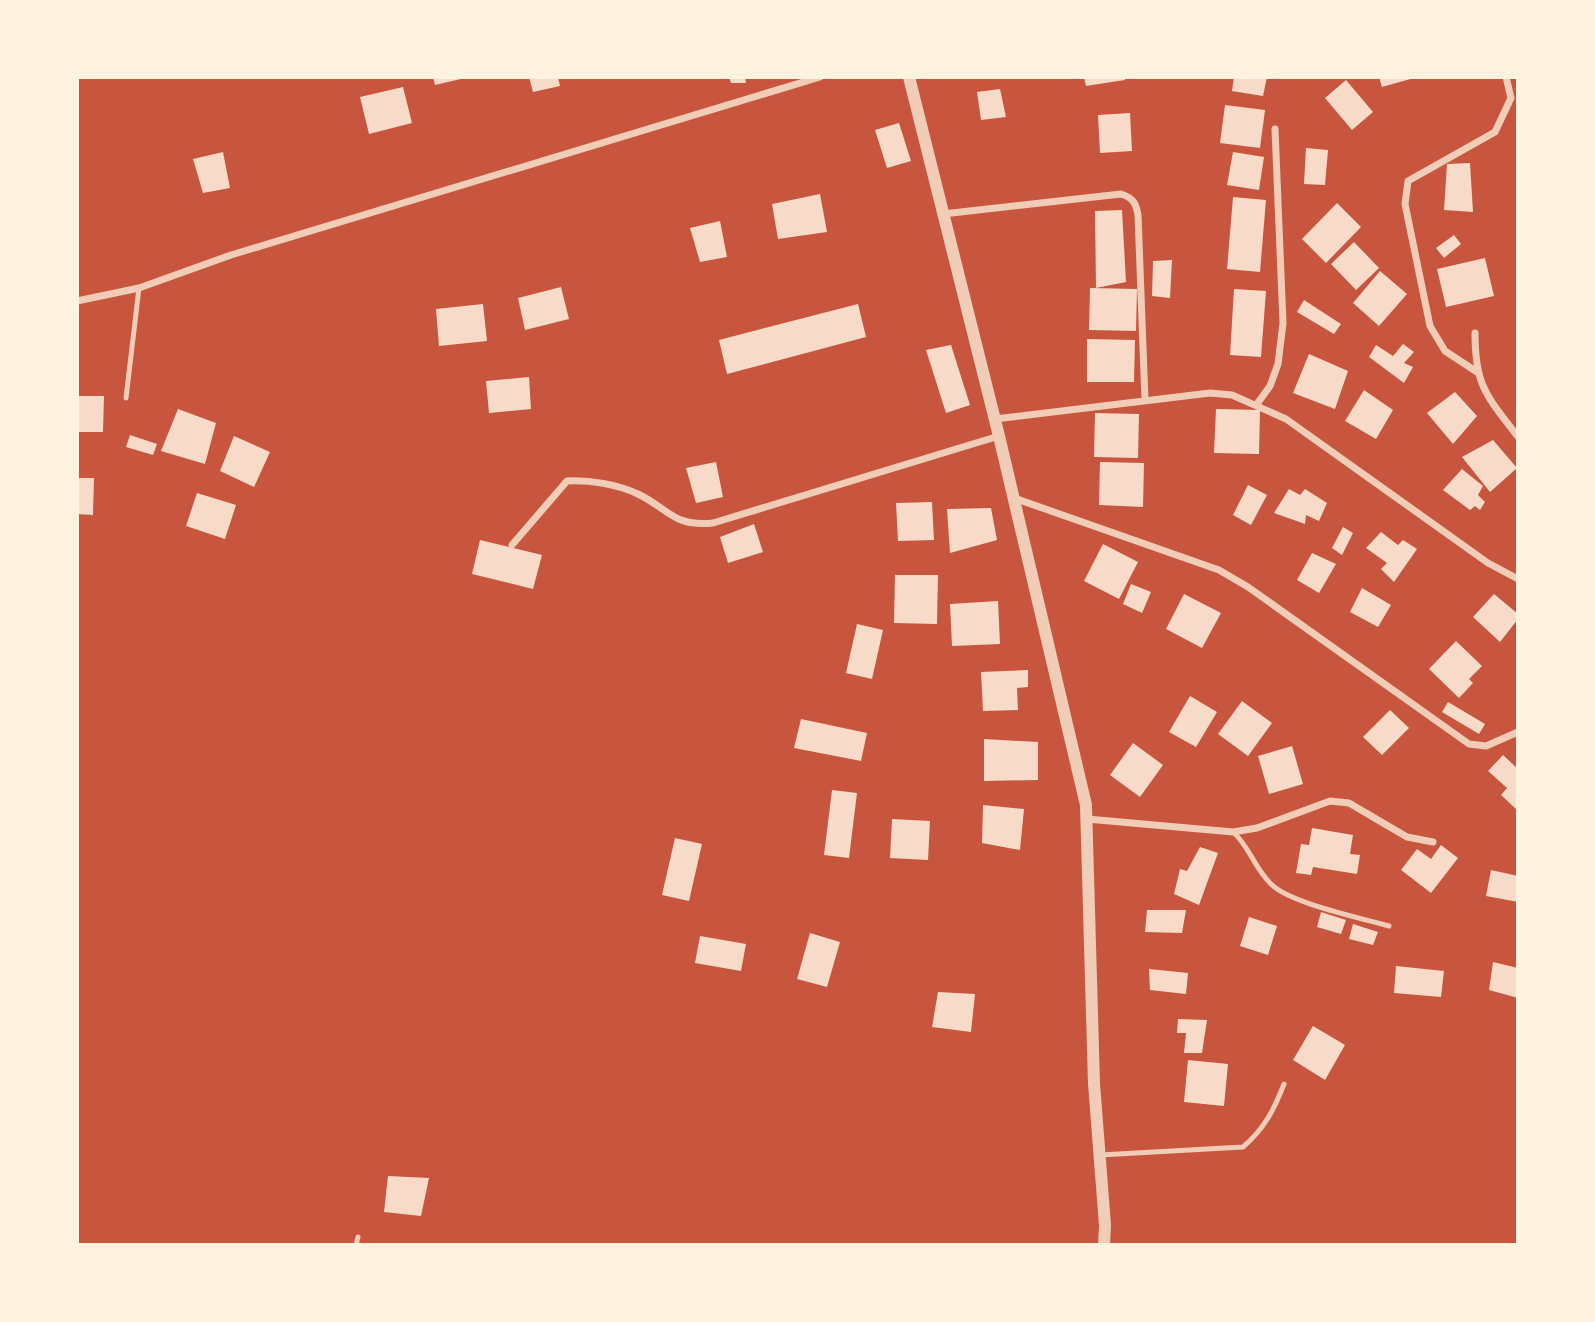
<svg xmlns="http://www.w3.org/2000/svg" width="1595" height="1322" font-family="Arial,sans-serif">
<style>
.building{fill:#f7dbc8}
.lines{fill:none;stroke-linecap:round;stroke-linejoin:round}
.service{stroke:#f1ccb7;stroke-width:5}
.minor{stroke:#f1ccb7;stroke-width:7}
.tertiary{stroke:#f1ccb7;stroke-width:12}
</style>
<rect width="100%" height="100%" fill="#c8553d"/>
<path class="building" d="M 433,77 L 465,77 L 465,78 L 435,85 Z
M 529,77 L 558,77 L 560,86 L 533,92 Z
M 729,77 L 745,77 L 746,83 L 731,83 Z
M 1084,77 L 1125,77 L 1125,80 L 1086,86 Z
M 1234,77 L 1267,77 L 1263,96 L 1232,91 Z
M 1379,77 L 1414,77 L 1414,78 L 1382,87 Z
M 1346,80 L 1373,112 L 1352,130 L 1325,98 Z
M 403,87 L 412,123 L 369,134 L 360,97 Z
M 1000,89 L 1006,117 L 981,120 L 977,92 Z
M 1225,105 L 1265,110 L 1260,148 L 1220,143 Z
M 1130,113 L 1132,151 L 1100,153 L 1098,115 Z
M 899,123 L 911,161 L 887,168 L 875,130 Z
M 1306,148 L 1328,150 L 1325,185 L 1304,184 Z
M 223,152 L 230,188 L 203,193 L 193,159 Z
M 1233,152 L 1264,157 L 1259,190 L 1227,185 Z
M 1470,163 L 1473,212 L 1444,210 L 1447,164 Z
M 820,194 L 827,232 L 778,239 L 772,204 Z
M 1233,197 L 1266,200 L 1260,272 L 1227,269 Z
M 1337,203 L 1361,227 L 1326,263 L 1302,239 Z
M 1122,210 L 1126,282 L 1096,288 L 1095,211 Z
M 720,221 L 727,257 L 700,262 L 690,228 Z
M 1454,235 L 1461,244 L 1444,258 L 1436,248 Z
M 1354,242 L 1379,268 L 1356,290 L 1331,264 Z
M 1485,258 L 1494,296 L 1446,307 L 1437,269 Z
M 1172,260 L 1170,298 L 1152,296 L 1153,261 Z
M 1380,271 L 1407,294 L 1379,326 L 1353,303 Z
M 561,287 L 569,319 L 525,330 L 518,298 Z
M 1090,288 L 1137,289 L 1136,331 L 1089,330 Z
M 1234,289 L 1266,291 L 1261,357 L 1230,355 Z
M 1304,300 L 1341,324 L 1334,334 L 1297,312 Z
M 483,304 L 487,341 L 439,346 L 436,309 Z
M 858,304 L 866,337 L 727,374 L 719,340 Z
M 1087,339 L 1135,340 L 1134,382 L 1087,382 Z
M 1403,344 L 1414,352 L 1404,363 L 1413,367 L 1404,383 L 1369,357 L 1376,345 L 1393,356 Z
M 951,345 L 970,405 L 946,413 L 926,350 Z
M 1309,354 L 1348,371 L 1335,409 L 1293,393 Z
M 529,377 L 531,409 L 489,413 L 486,381 Z
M 1364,390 L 1393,410 L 1376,439 L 1345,421 Z
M 1455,392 L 1477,416 L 1453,444 L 1427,413 Z
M 77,396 L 104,396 L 103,432 L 77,432 Z
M 178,409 L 216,423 L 205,464 L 161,451 Z
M 1216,409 L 1260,410 L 1259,454 L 1214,453 Z
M 1095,413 L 1139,414 L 1138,458 L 1094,457 Z
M 130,435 L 157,444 L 153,455 L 126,447 Z
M 234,436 L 270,452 L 254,487 L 220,471 Z
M 1493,440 L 1517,468 L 1490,492 L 1462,457 Z
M 716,462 L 723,497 L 696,503 L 686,468 Z
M 1100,462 L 1144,463 L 1143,507 L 1099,505 Z
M 1462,469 L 1483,486 L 1478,495 L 1485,502 L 1480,510 L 1475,506 L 1470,510 L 1443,490 Z
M 77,478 L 94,478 L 93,515 L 77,514 Z
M 1248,485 L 1267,495 L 1251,525 L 1233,515 Z
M 1289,489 L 1300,495 L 1305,489 L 1327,503 L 1319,521 L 1306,515 L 1305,524 L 1274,513 Z
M 197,493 L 236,505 L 225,539 L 186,526 Z
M 932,502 L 934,540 L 898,541 L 896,503 Z
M 991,508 L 997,540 L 950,553 L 947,509 Z
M 754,524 L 763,552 L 728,563 L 720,537 Z
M 1343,527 L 1353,533 L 1342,555 L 1332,548 Z
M 1381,532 L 1398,545 L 1403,540 L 1417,549 L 1394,582 L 1381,569 L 1387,563 L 1366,548 Z
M 480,540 L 542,555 L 533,589 L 472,574 Z
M 1103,544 L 1138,562 L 1119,599 L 1084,581 Z
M 1312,553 L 1336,564 L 1319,593 L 1297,580 Z
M 895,575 L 938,575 L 937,624 L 894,623 Z
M 1131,584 L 1151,592 L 1142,613 L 1123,604 Z
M 1362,588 L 1391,605 L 1378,627 L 1350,612 Z
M 1184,594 L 1221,613 L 1202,648 L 1166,629 Z
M 1494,594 L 1518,614 L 1518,619 L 1500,642 L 1473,617 Z
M 998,601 L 1000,644 L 952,646 L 950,604 Z
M 857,624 L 883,630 L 872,679 L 846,673 Z
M 1456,641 L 1482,666 L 1469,679 L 1473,683 L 1459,698 L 1429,669 Z
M 1028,670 L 1028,687 L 1017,688 L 1018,710 L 983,711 L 981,672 Z
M 1190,696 L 1217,712 L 1196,747 L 1169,732 Z
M 1242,701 L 1272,723 L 1248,756 L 1218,734 Z
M 1448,702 L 1485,724 L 1479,734 L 1442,712 Z
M 1390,710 L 1409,728 L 1382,755 L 1363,737 Z
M 801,719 L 867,733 L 861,761 L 794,748 Z
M 984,739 L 1038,742 L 1038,780 L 984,781 Z
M 1133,743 L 1163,765 L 1140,797 L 1110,775 Z
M 1292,746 L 1303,784 L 1269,794 L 1258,756 Z
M 1503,755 L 1518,769 L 1517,810 L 1501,795 L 1507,788 L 1488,771 Z
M 832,790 L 857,793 L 849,858 L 824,855 Z
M 983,805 L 1024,809 L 1020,850 L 982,843 Z
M 892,819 L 930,821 L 928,860 L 890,858 Z
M 1312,828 L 1353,835 L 1350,854 L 1360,855 L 1357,874 L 1313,867 L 1311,875 L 1296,873 L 1301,844 L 1309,845 Z
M 675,838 L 702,844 L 689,901 L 662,895 Z
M 1441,845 L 1458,858 L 1431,893 L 1401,870 L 1417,849 L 1431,859 Z
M 1200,847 L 1218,853 L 1199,905 L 1174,894 L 1180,869 L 1187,871 Z
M 1491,870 L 1518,876 L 1518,902 L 1486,896 Z
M 1147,910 L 1186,910 L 1182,933 L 1145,932 Z
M 1321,912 L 1346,920 L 1341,934 L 1317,927 Z
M 1249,917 L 1277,926 L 1268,955 L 1240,946 Z
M 1353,924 L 1378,932 L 1373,945 L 1349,939 Z
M 810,933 L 840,942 L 827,987 L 797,979 Z
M 700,936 L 746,944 L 741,971 L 695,963 Z
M 1493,962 L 1518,968 L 1518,998 L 1489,990 Z
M 1396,966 L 1444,971 L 1441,997 L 1394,993 Z
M 1149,969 L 1188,973 L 1186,994 L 1150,990 Z
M 938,992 L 975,994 L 971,1032 L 932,1027 Z
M 1178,1019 L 1207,1020 L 1202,1053 L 1184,1053 L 1186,1033 L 1177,1033 Z
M 1313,1026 L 1345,1045 L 1325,1080 L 1293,1060 Z
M 1188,1060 L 1228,1064 L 1224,1106 L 1184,1102 Z
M 388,1176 L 429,1178 L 421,1216 L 384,1212 Z"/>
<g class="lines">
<path class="service" d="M 126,398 L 139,288
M 1233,832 C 1250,847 1254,868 1271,884 C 1289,903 1361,918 1389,926
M 1100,1155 L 1243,1147 C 1264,1129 1274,1110 1284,1084
M 356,1245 L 358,1237"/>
<path class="minor" d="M 943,214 L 1121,194 C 1133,198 1136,203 1138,215 L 1145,400
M 77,301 L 139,288 L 231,255 L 820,77
M 1475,333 C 1475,387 1487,396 1518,437
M 1477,372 L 1445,351 L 1430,326 L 1405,204 L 1408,181 L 1495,132 L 1511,98 L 1506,77
M 1257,404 L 1270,386 L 1278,364 L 1283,323 L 1275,129
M 995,419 L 1210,393 L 1232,395 L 1286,419 L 1488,563 L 1518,579
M 1014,498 L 1219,570 L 1248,587 L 1469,744 L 1486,746 L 1518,732
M 512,545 L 567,481 C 590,480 617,484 638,494 C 669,509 673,527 713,523 L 999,436
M 1087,819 L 1233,832 L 1257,828 L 1330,801 L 1349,803 L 1407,837 L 1433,842"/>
<path class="tertiary" d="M 909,77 L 999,436 L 1086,805 L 1094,1084 L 1105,1225 L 1104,1245"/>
</g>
<rect width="1595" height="1322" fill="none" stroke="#fff3e0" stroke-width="158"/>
</svg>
